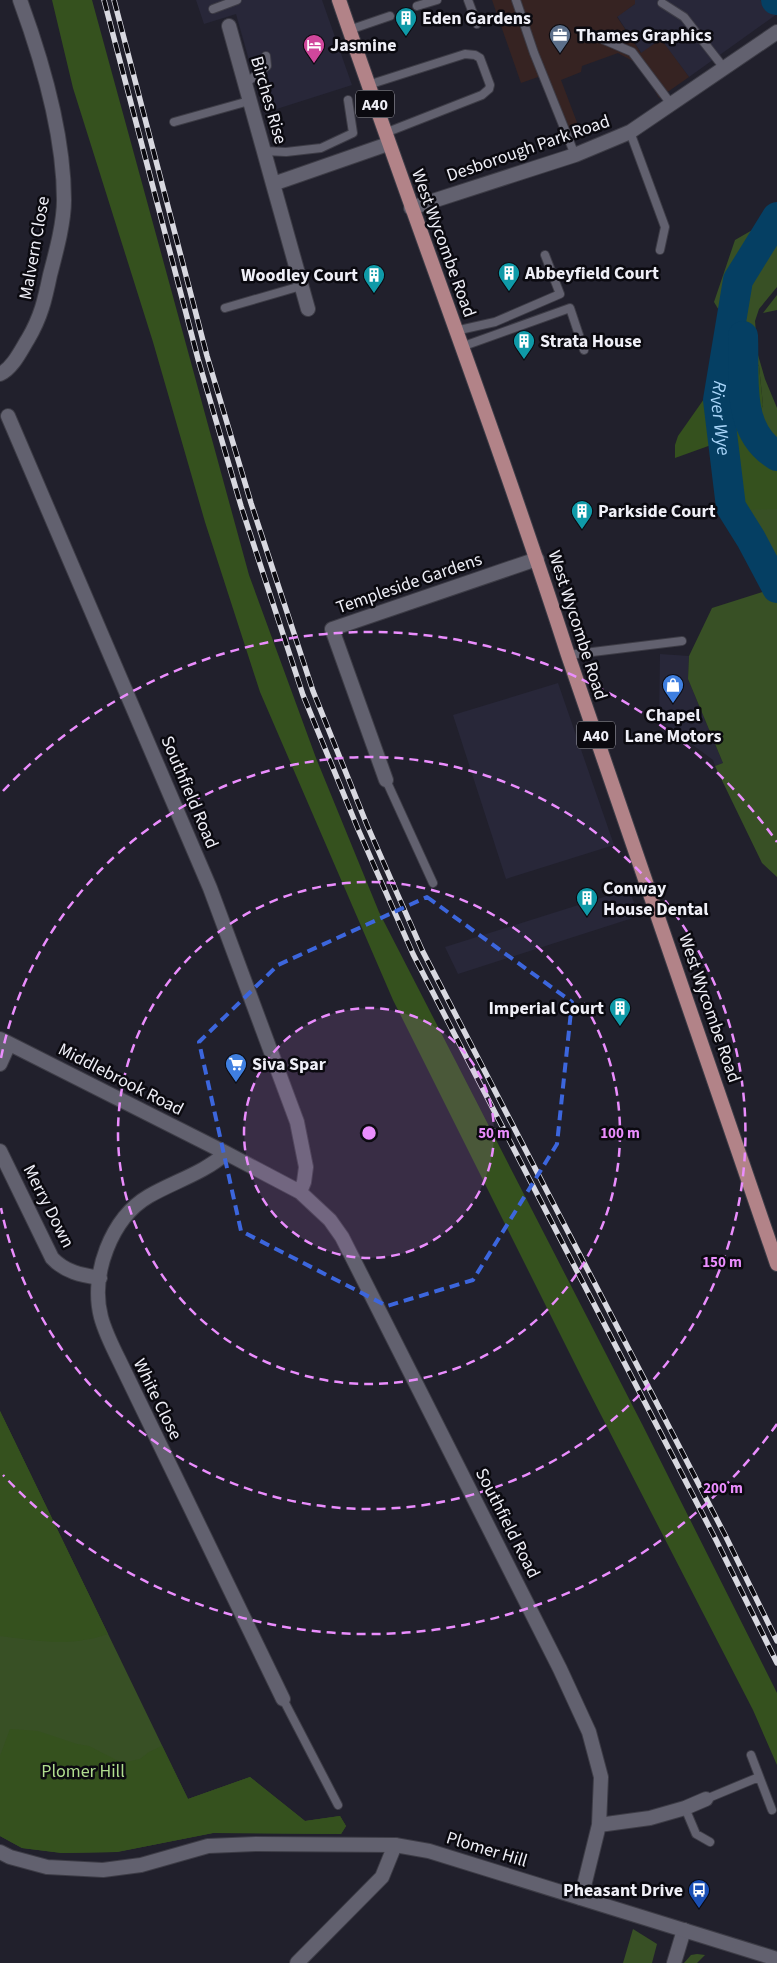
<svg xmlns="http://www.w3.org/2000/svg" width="777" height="1963" font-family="'Source Sans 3',sans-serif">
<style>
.built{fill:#282739}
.industrial{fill:#362322}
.green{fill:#385025}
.forest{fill:#35511e}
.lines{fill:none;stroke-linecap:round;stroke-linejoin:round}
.river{stroke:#053f63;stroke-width:30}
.service-casing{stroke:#3d3c46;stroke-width:10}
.minor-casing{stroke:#3d3c46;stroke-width:16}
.tertiary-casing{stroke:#3d3c46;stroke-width:16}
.primary-casing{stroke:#3d3c46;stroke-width:16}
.service{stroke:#62616f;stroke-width:8}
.minor{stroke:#62616f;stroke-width:14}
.tertiary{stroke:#62616f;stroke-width:14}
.primary{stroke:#b28388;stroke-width:14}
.rail-casing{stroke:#d8d8e0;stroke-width:5.5}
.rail{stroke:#0b0a10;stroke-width:4;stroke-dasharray:11;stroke-linecap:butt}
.marked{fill:none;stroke:#3c66dd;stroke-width:4;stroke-dasharray:10 6;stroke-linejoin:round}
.ring{fill:none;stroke:#ea8dfd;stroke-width:2.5;stroke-dasharray:9 6}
.labels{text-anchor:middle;stroke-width:5;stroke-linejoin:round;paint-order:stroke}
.shield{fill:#0b0a10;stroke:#abaab2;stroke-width:1}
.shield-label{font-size:16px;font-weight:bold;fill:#efeff7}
.poi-label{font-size:18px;font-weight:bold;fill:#efeff7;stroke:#0b0a10;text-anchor:start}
.street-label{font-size:18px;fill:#efeff7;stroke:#0b0a10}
.park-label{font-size:18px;fill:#b0dd8f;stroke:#0b0a10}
.water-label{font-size:19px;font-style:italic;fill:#a9d5f9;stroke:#0b0a10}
.centre{fill:#ea8dfd;stroke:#0b0a10;stroke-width:2.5}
.ring-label{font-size:15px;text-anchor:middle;font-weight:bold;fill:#ea8dfd;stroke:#0b0a10;stroke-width:5;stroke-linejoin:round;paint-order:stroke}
</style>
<rect width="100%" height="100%" fill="#21202c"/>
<path class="built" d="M 196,0 L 322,0 L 352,85 L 264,113 L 236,14 L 204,24 Z
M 635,0 L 760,0 L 777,10 L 777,14 L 689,77 L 661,40 L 642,54 L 617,16 L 635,4 Z
M 660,654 L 689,656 L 688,679 L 723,763 L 715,766 L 713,760 L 659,720 Z
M 558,683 L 614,845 L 506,879 L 453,715 Z
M 629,889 L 639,916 L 458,974 L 445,947 Z"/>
<path class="industrial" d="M 492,0 L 635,0 L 635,4 L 617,17 L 641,53 L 661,39 L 689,77 L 659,98 L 640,65 L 618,53 L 582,66 L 581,72 L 561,80 L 581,133 L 565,139 L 541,76 L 521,83 Z"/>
<path class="green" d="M 777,204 L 777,287 L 759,309 L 755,321 L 758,355 L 765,379 L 777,408 L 777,444 L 762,426 L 758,418 L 763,405 L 759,366 L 736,339 L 714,302 L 735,240 L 761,225 Z
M 777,295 L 777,310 L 763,313 Z
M 728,361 L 735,370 L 777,474 L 777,579 L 738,510 L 733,485 L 732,446 L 721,386 Z
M 772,589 L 777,598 L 777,877 L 762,863 L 715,766 L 723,763 L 688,679 L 689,656 L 712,608 Z
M 0,1411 L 188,1799 L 250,1777 L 305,1821 L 340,1816 L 346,1826 L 341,1834 L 213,1833 L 117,1852 L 62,1853 L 22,1848 L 0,1836 Z
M 633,1929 L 657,1944 L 652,1963 L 623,1963 Z
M 697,1954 L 705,1955 L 697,1963 L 684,1963 L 691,1955 Z"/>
<path class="forest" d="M 52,0 L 92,0 L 249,575 L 316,758 L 379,912 L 642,1424 L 777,1693 L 777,1765 L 753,1710 L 585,1384 L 393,1000 L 260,692 L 205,522 L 153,342 L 73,88 Z
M 733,337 L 759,366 L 763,405 L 758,418 L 762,426 L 777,444 L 777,509 L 738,510 L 733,485 L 732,446 L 721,386 Z
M 711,389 L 717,401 L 725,440 L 675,458 L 675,445 L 678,436 Z
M 0,1411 L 108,1634 C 71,1647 38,1641 0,1636 Z
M 10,1729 L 38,1731 L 77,1744 L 89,1746 L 122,1763 L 140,1759 L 149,1752 L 162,1746 L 188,1799 L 250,1777 L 305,1821 L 340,1816 L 346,1826 L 341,1834 L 213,1833 L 117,1852 L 62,1853 L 22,1848 L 0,1836 L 0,1756 Z"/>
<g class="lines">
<g class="river">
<path d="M 776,0 L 777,0"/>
<path id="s1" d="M 777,217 L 738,280 L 718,400 L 731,507 L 751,539 L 777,588"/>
<path d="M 743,336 C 745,377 735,430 777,456"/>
</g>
<g class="service-casing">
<path id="service" d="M 468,0 L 477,24
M 516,0 L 534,53 L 575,155
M 662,3 L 684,17 L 724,68
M 417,6 L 437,0
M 213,9 L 237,0
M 349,30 L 390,16
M 588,33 L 632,52 L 671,104
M 245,84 L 267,66 L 266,56
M 368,85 L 465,54 L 475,55 L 480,58 L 490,85 L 489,89 L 482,95 L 385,133
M 174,122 L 249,101
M 630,132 L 665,227 L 660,250
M 264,151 L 286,152 L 321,148 L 353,133 L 348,100
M 225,308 L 301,286
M 455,331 L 495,322 L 560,294 L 545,255
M 461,347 L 570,308 L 584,350
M 568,655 L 682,641
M 386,780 L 433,883
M 283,1699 L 338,1805
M 751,1755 L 772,1810
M 706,1799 L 759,1777
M 685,1808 L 696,1834 L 710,1842"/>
</g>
<g class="minor-casing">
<path id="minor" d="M 229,26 L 273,184 L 388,144
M 273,184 L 308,309
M 411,208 L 575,155 L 630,132 L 777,32
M 0,374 C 13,368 21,350 28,339 C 41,317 45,299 50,275 C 56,252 64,223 64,200 C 64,136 42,60 20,0
M 8,416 L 210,888 L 297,1122 L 306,1167 L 304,1182 L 300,1192
M 386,780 L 332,629 L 537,559
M 0,1039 L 226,1153 L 300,1192 L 330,1220 L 342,1237 L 560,1669 L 589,1732 L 601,1777 L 599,1825 L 581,1898
M 0,1064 L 9,1044
M 0,1151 L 52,1258 C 65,1272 81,1275 100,1278
M 226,1153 C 204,1173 175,1181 149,1196 C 111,1218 90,1275 101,1317 C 105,1332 112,1346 119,1360 L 283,1699
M 599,1825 L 650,1818 L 685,1808 L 706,1799
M 297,1963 L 382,1877 L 395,1845
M 674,1963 L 684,1930"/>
</g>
<g class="tertiary-casing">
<path id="tertiary" d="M 0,1852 L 10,1857 L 47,1867 L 103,1870 L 141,1865 L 208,1846 L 256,1844 L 395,1845 L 429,1851 L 777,1959"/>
</g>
<g class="primary-casing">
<path id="primary" d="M 339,0 C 414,219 497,435 568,655 L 777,1264"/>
</g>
<use href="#service" class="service"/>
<use href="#minor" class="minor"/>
<use href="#tertiary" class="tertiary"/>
<use href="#primary" class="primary"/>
<g class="rail-casing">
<path id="rail" d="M 104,0 L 198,359 L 241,506 L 303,695 L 358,829 L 413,954 L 716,1540 L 777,1663
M 114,0 L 207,356 L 251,503 L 313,691 L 367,825 L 422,950 L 725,1535 L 777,1641"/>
</g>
<use href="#rail" class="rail"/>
</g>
<path class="marked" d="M 427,897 L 572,1002 L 557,1144 L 473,1280 L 387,1306 L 241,1231 L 199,1042 L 278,965 Z"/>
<circle cx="369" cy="1133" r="125" fill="#ea8dfd" fill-opacity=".12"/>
<g class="ring">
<circle cx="369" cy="1133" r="125"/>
<circle cx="369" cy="1133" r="251"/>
<path d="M1 1058A376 376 0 1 1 1 1208"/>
<path d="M777 1424A501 501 0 0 1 3 1475M3 791A501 501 0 0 1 777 842"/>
</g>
<defs>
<g id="building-pin" transform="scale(1.125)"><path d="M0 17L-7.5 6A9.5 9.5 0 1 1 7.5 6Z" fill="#0f9aa8" stroke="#0b0a10"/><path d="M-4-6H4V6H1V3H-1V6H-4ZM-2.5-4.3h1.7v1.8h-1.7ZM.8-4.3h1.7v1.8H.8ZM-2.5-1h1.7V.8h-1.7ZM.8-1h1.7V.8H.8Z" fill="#fff"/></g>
<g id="office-pin" transform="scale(1.125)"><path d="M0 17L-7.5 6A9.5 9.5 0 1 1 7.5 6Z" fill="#5c6f8a" stroke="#0b0a10"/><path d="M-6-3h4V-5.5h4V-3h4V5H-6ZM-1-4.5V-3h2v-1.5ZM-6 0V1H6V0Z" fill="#fff"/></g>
<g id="hotel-pin" transform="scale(1.125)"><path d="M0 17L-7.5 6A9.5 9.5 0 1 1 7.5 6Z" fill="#d1479c" stroke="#0b0a10"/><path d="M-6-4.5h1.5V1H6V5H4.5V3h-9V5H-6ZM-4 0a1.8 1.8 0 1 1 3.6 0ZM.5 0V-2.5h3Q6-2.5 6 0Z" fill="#fff"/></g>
<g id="shop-pin" transform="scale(1.125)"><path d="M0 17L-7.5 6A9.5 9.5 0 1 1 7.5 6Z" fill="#3f7fe0" stroke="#0b0a10"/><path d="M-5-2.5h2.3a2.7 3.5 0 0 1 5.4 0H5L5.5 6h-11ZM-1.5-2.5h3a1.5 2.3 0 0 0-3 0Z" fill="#fff"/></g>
<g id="supermarket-pin" transform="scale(1.125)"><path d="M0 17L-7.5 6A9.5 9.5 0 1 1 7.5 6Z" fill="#3f7fe0" stroke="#0b0a10"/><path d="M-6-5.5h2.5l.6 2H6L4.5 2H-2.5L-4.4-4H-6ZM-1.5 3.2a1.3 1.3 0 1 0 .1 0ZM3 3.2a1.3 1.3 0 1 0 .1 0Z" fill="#fff"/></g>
<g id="bus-pin" transform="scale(1.125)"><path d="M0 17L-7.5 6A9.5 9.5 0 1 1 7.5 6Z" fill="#1a4fb4" stroke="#0b0a10"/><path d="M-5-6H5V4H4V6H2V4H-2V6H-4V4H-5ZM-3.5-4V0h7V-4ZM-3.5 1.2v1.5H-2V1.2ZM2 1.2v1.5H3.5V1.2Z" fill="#fff"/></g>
</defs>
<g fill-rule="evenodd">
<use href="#building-pin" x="406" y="18"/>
<use href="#office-pin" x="560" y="35"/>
<use href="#hotel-pin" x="314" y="45"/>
<use href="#building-pin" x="509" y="273"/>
<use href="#building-pin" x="374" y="275"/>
<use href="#building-pin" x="524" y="341"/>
<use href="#building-pin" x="582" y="511"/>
<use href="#shop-pin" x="673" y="685"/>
<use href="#building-pin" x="587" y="898"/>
<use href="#building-pin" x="620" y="1008"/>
<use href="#supermarket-pin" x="236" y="1064"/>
<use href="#bus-pin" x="699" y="1890"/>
</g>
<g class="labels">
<g class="shield">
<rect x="356" y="90.5" width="38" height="27" rx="4"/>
<rect x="577" y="721.5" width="38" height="27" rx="4"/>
</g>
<g class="shield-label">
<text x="375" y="110">A40</text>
<text x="596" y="741">A40</text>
</g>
<g class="poi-label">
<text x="422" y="24">Eden Gardens</text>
<text x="576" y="41">Thames Graphics</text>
<text x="330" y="51">Jasmine</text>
<text x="525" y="279">Abbeyfield Court</text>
<text x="358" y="281" text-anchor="end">Woodley Court</text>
<text x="540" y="347">Strata House</text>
<text x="598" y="517">Parkside Court</text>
<text x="673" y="721" text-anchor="middle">Chapel<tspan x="673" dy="21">Lane Motors</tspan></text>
<text x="603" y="894">Conway<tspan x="603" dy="21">House Dental</tspan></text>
<text x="604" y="1014" text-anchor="end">Imperial Court</text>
<text x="252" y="1070">Siva Spar</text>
<text x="683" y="1896" text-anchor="end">Pheasant Drive</text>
</g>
<g class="street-label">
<text transform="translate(269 100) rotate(74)" y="6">Birches Rise</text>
<text transform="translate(528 148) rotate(-19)" y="6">Desborough Park Road</text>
<text transform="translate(444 243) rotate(70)" y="6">West Wycombe Road</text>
<text transform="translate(34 248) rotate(-80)" y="6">Malvern Close</text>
<text transform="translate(409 583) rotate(-19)" y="6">Templeside Gardens</text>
<text transform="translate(578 625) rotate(72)" y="6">West Wycombe Road</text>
<text transform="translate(190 792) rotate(67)" y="6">Southfield Road</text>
<text transform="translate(710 1008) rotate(71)" y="6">West Wycombe Road</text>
<text transform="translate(121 1079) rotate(27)" y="6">Middlebrook Road</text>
<text transform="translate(49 1206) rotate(63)" y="6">Merry Down</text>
<text transform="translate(158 1399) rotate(64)" y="6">White Close</text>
<text transform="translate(508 1523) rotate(63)" y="6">Southfield Road</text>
<text transform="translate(487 1849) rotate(17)" y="6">Plomer Hill</text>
</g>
<g class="park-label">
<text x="83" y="1777">Plomer Hill</text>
</g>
<g class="water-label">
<text dy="7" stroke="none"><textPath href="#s1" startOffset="214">River Wye</textPath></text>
</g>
</g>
<circle cx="369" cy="1133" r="8" class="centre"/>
<g class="ring-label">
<text x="494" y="1138">50 m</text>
<text x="620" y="1138">100 m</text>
<text x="722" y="1267">150 m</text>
<text x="723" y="1493">200 m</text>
</g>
</svg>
